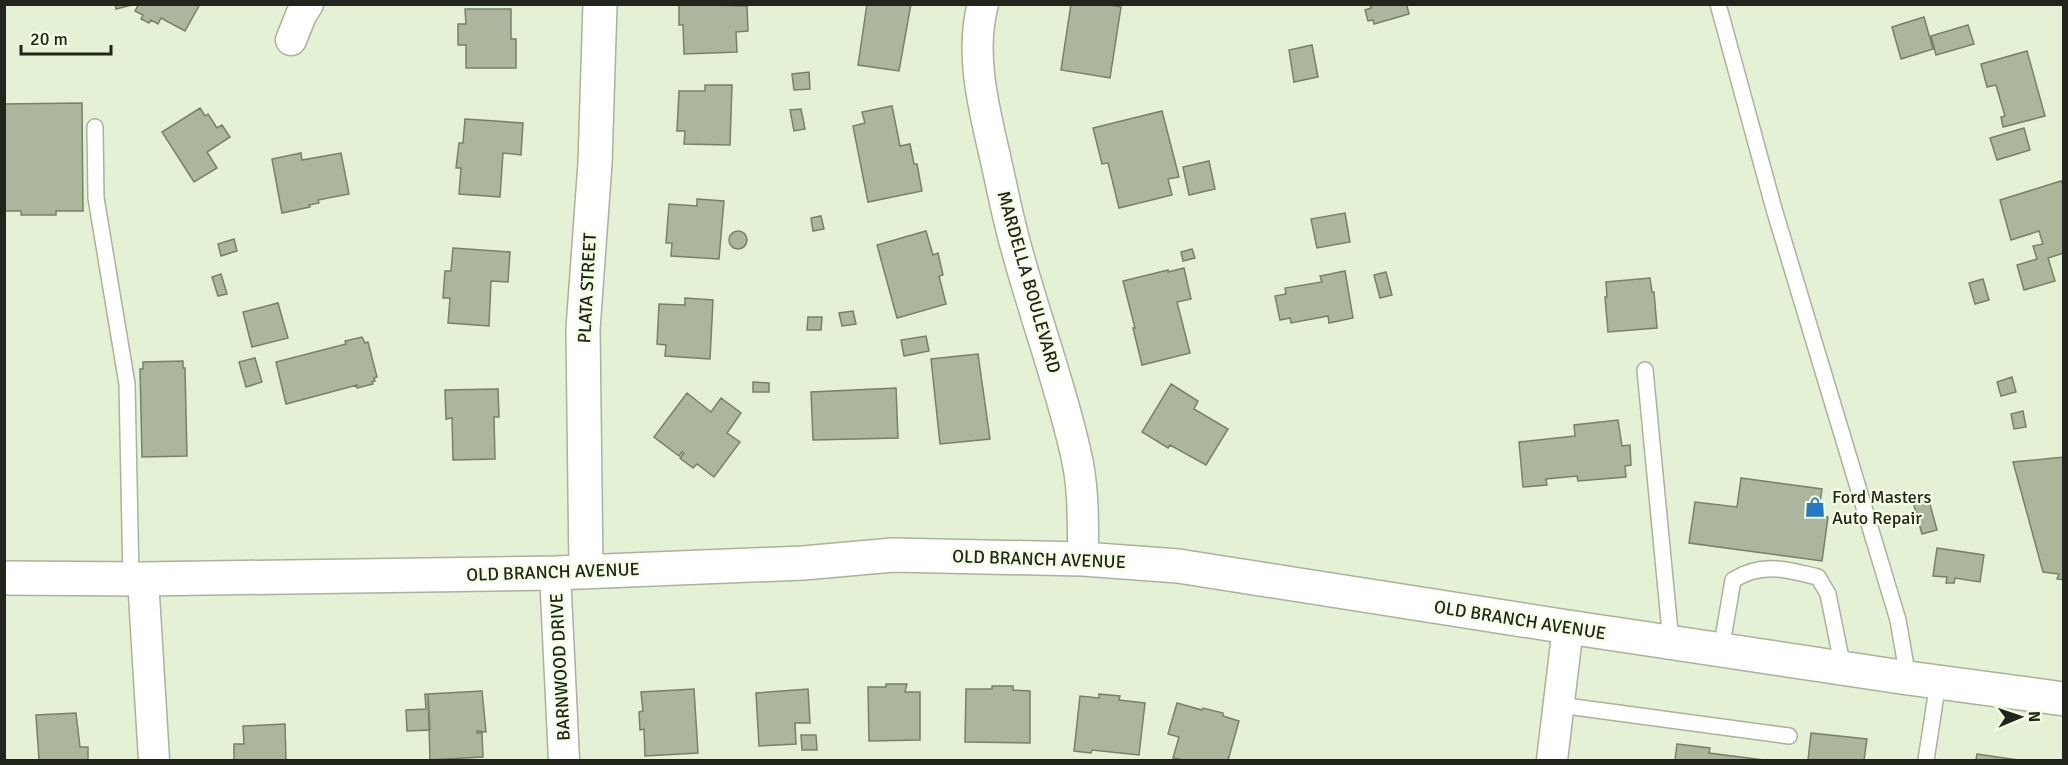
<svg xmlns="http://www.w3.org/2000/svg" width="2068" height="765" font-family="Signika,sans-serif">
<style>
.building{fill:#abb69c;stroke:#768168;stroke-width:1.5}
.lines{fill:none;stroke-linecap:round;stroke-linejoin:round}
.lane-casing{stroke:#a8b399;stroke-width:18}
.street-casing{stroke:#a8b399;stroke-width:33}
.secondary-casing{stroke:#a8b399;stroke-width:36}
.lane{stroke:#fff;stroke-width:15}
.street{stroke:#fff;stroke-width:30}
.secondary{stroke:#fff;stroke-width:33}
.labels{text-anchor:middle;stroke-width:4.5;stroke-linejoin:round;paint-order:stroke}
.street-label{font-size:18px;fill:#21251b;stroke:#f2fee2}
.poi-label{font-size:18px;fill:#21251b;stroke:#f2fee2;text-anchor:start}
</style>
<rect width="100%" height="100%" fill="#e5f1d5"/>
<path class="building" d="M 115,4 L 132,4 L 132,5 L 116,9 Z
M 139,4 L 200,4 L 185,31 L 161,18 L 158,24 L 151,20 L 149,23 L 141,19 L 143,15 L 135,11 Z
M 679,4 L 747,6 L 748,31 L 736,32 L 737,52 L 684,54 L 683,25 L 679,25 Z
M 867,4 L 911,4 L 899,71 L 858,65 Z
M 1071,4 L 1106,4 L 1121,7 L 1110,78 L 1061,70 Z
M 1370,4 L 1410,4 L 1407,6 L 1409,14 L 1374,24 L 1373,20 L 1368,21 L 1365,10 L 1371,8 Z
M 465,9 L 511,9 L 511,39 L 516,39 L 516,68 L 466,68 L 466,45 L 458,45 L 458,24 L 466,24 Z
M 1924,17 L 1933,49 L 1901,59 L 1892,27 Z
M 1968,25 L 1974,44 L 1936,55 L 1931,36 Z
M 1312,45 L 1318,77 L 1294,82 L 1289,50 Z
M 2027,51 L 2045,116 L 2003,127 L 2001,117 L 2005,116 L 1996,85 L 1987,87 L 1981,64 Z
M 809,72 L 810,89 L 794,90 L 792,74 Z
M 705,85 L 732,85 L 730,145 L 684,144 L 685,131 L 677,131 L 679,91 L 705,91 Z
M 82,103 L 83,211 L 56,211 L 56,215 L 21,215 L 21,211 L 4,211 L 4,104 Z
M 892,106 L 900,146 L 910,144 L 914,164 L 917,164 L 922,191 L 868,202 L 853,126 L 865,123 L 862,112 Z
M 200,108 L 205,116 L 208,114 L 217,128 L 222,125 L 230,137 L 207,152 L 217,168 L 194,182 L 162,132 Z
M 801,109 L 805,129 L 794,131 L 790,110 Z
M 1162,111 L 1179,177 L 1168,179 L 1172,195 L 1119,208 L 1108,163 L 1102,164 L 1093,128 Z
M 465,119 L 523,123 L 521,155 L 503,153 L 500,197 L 459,194 L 461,168 L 456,168 L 459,143 L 463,143 Z
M 2024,128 L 2030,150 L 1997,160 L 1990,138 Z
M 301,153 L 302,160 L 341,153 L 349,194 L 318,200 L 319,203 L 309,205 L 310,207 L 282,213 L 272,159 Z
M 1209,161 L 1215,189 L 1189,195 L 1183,167 Z
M 2061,181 L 2064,187 L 2064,253 L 2048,258 L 2055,281 L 2024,290 L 2017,265 L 2037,259 L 2033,246 L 2043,244 L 2039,231 L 2011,240 L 2000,200 Z
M 697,199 L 724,201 L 719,259 L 671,256 L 672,243 L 666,243 L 669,204 L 697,206 Z
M 1345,213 L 1350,242 L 1317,248 L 1311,219 Z
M 821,216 L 824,229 L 813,231 L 811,218 Z
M 926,231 L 933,255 L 938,253 L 943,275 L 939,276 L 946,304 L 897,318 L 877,245 Z
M729 240a9 9 0 1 1 18 0a9 9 0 1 1-18 0Z
M 234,239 L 237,251 L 221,256 L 218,244 Z
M 453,248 L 510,252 L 508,282 L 491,281 L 489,326 L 448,323 L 450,298 L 443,298 L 445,271 L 451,271 Z
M 1192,249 L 1195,258 L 1183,261 L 1181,252 Z
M 1184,268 L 1191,299 L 1177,302 L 1190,353 L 1142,365 L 1133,328 L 1135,328 L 1123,281 L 1168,270 L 1168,272 Z
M 1345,271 L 1353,318 L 1329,323 L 1328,316 L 1291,323 L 1290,318 L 1280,320 L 1275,296 L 1286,294 L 1285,288 L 1322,282 L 1320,276 Z
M 1386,272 L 1392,295 L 1380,298 L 1374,275 Z
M 221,274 L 227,294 L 218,296 L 212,277 Z
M 1650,278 L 1652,292 L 1654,292 L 1657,328 L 1608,332 L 1605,297 L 1607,297 L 1606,282 Z
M 1983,279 L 1989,300 L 1975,304 L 1969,283 Z
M 685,298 L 713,300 L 710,359 L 665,356 L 666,345 L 657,344 L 659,304 L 685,305 Z
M 278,303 L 288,338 L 252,347 L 243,312 Z
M 853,311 L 856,324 L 842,326 L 839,313 Z
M 808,317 L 822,317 L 821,330 L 807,330 Z
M 926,336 L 929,351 L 904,356 L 901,340 Z
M 362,337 L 365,343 L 368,342 L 377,377 L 374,378 L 375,381 L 372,382 L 373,384 L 357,388 L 357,385 L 286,404 L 276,362 L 346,344 L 345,341 Z
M 978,354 L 990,439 L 940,444 L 931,359 Z
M 255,358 L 262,382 L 246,387 L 239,362 Z
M 183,361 L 183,368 L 185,368 L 187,456 L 142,457 L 140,369 L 143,369 L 143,362 Z
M 2012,377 L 2016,392 L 2001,396 L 1997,382 Z
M 753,382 L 769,383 L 769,392 L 753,392 Z
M 1171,384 L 1198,401 L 1194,409 L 1228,429 L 1206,465 L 1170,445 L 1168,448 L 1142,432 Z
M 896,388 L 898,438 L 813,440 L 811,392 Z
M 498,389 L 499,417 L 494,417 L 495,459 L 453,460 L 452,418 L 446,419 L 445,390 Z
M 687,393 L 711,412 L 721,398 L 741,413 L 727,433 L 740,442 L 714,477 L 697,464 L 693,468 L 680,458 L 684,453 L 682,452 L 679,456 L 654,437 Z
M 2023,411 L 2026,427 L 2014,429 L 2011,414 Z
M 1618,420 L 1622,446 L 1630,445 L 1631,465 L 1625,466 L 1626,477 L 1578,481 L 1577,476 L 1546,479 L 1547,485 L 1523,487 L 1519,442 L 1575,436 L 1574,425 Z
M 2064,457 L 2064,580 L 2057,579 L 2059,574 L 2043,572 L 2013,462 Z
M 1741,478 L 1822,489 L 1818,515 L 1828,517 L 1822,561 L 1689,543 L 1695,502 L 1737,507 Z
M 1928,497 L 1937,530 L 1922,534 L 1913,502 Z
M 1937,548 L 1984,555 L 1980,582 L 1955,578 L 1954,583 L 1946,583 L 1947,577 L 1933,576 Z
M 886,684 L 907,684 L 905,692 L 920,692 L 920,740 L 869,741 L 868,687 L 886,687 Z
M 992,686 L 1013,686 L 1013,690 L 1030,691 L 1030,743 L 965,742 L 966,689 L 992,689 Z
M 694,689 L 698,753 L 645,756 L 644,729 L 640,730 L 639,712 L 643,711 L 641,692 Z
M 808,689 L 810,723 L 795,723 L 796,744 L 759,746 L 756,693 Z
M 482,691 L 486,732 L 477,731 L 477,733 L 482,733 L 483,757 L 430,760 L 428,694 Z
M 425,694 L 428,694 L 430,730 L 407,731 L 406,710 L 426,709 Z
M 1099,694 L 1120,696 L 1119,700 L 1145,703 L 1139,755 L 1092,750 L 1091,753 L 1074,751 L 1080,696 L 1099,698 Z
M 1177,703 L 1202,710 L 1203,708 L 1223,713 L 1223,716 L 1239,721 L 1228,760 L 1183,760 L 1173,758 L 1179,737 L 1168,734 Z
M 76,713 L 80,747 L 88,747 L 88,760 L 39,760 L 36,715 Z
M 285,724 L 286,760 L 234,760 L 234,744 L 244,744 L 243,726 Z
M 1811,733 L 1867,739 L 1864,760 L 1808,760 Z
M 801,735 L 816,735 L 817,750 L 802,750 Z
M 1677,744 L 1710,748 L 1709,753 L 1764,760 L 1675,760 Z
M 1977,754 L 2018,760 L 1976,760 Z"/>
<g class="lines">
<g class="lane-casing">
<path id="lane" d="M 1718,4 L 1774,209 L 1898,620 L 1908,678
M 95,127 L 96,198 L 127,384 L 131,579
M 1645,370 L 1671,642
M 1721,650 L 1733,580 C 1763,561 1787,570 1818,577 L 1828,594 L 1843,668
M 1559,705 L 1789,736
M 1926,760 L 1938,682"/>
</g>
<g class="street-casing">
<path id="street" d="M 983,4 C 969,55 985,112 996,161 C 1003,192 1009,224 1018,254 C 1036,320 1060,384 1075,450 C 1084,485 1083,523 1083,559
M 291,40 L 301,15 L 308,4
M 555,573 L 564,760
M 143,579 L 154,760
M 1552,760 L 1568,627"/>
</g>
<g class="secondary-casing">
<path id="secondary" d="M 586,572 L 583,329 L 595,163 L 600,4
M 4,578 L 143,579 L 555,573 L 803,563 L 893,555 L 1083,559 L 1178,566 L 1568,627 L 1908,678 L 2064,699"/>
</g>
<use href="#lane" class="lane"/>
<use href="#street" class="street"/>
<use href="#secondary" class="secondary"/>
</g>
<defs>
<g id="shop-bare" transform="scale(1.62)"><path d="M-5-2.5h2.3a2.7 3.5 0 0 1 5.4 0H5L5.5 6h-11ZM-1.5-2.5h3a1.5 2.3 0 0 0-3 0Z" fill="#227ac7" stroke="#f2fee2" stroke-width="2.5" paint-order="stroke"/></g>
</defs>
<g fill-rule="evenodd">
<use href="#shop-bare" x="1815" y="507"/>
</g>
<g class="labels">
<g class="street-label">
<text transform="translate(1029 282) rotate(74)" y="6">MARDELLA BOULEVARD</text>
<text transform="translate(587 288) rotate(-87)" y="6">PLATA STREET</text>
<text transform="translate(1039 559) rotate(2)" y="6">OLD BRANCH AVENUE</text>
<text transform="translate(553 572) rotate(-2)" y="6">OLD BRANCH AVENUE</text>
<text transform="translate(1520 620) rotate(9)" y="6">OLD BRANCH AVENUE</text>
<text transform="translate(560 667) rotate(-93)" y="6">BARNWOOD DRIVE</text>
</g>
<g class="poi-label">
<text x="1832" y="503">Ford Masters<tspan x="1832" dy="21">Auto Repair</tspan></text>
</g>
</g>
<rect width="2068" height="765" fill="none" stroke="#21251b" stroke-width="12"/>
<g transform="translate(2020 717) rotate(88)" stroke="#f2fee2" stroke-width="4.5" paint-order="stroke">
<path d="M0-4.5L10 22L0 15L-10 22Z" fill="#21251b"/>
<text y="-9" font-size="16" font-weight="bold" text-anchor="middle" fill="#21251b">N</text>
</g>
<path d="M21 45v9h90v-9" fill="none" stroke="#21251b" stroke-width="3"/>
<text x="30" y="45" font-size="18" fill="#21251b" stroke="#f2fee2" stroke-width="4.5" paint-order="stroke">20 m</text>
</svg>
